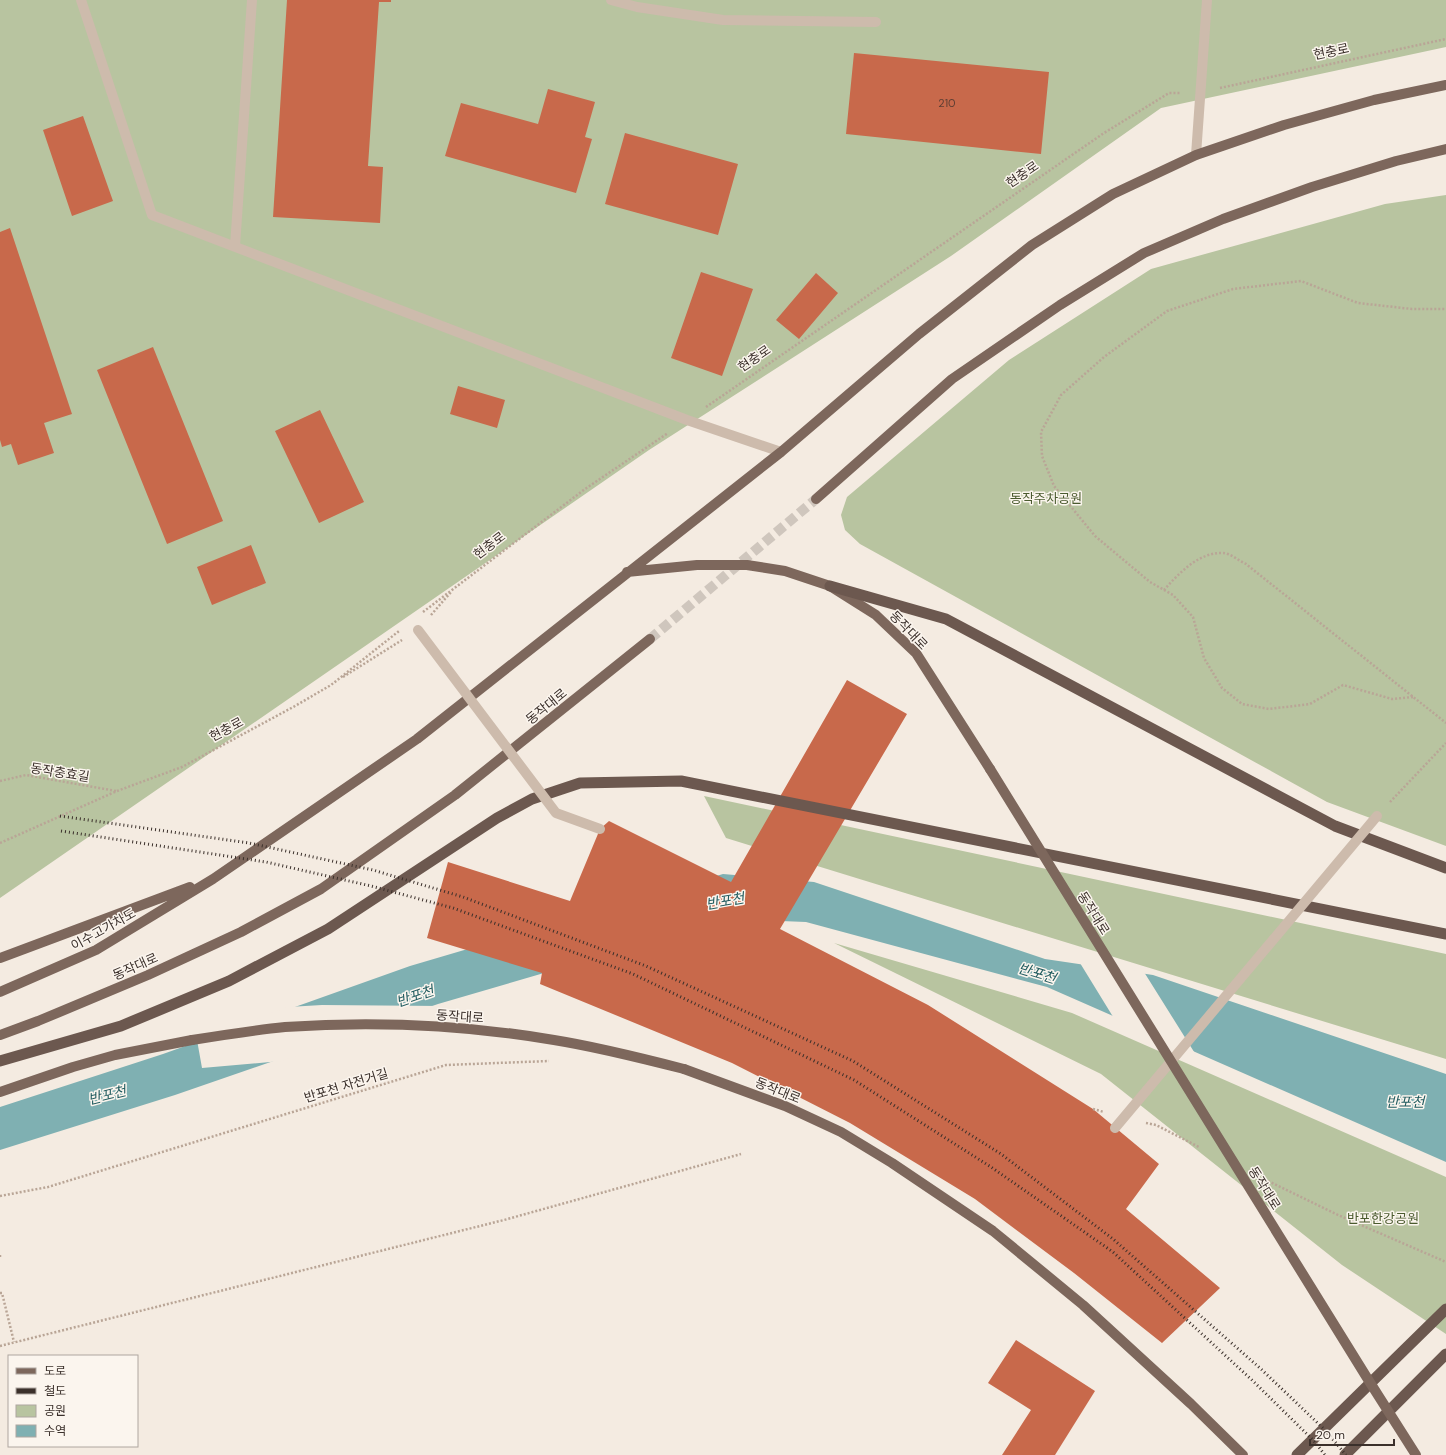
<svg xmlns="http://www.w3.org/2000/svg" width="1446" height="1455" font-family="'DM Sans','Noto Sans KR',sans-serif">
<style>
.green{fill:#b8c4a0}
.water{fill:#7fb0b2}
.pier{fill:#f4ebe1}
.building{fill:#c8694b}
.lines{fill:none;stroke-linecap:round;stroke-linejoin:round}
.primary-tunnel{stroke:#cfc6bd;stroke-width:10;stroke-dasharray:10 5;stroke-linecap:butt}
.path{stroke:#b9a596;stroke-width:2.5;stroke-dasharray:2 2;stroke-linecap:butt}
.service{stroke:#cdbbac;stroke-width:10}
.primary{stroke:#7d675c;stroke-width:10}
.trunk{stroke:#6c584f;stroke-width:11}
.rail{stroke:#3b302b;stroke-width:3;stroke-dasharray:1 3;stroke-linecap:butt}
.pedestrian-bridge{stroke:#cdbbac;stroke-width:10}
.primary-bridge{stroke:#7d675c;stroke-width:10}
.labels{text-anchor:middle;stroke-width:3;stroke-linejoin:round;paint-order:stroke}
.number-label{font-size:11px;fill:#5e3e33}
.street-label{font-size:13px;fill:#3b302b;stroke:#fbf5ee}
.park-label{font-size:13px;fill:#4a5a2e;stroke:#fbf5ee}
.water-label{font-size:14px;font-style:italic;fill:#1f5a5e;stroke:#fbf5ee}
</style>
<rect width="100%" height="100%" fill="#f4ebe1"/>
<path class="green" d="M 0,0 L 1446,0 L 1446,47 L 1161,108 L 951,256 L 649,450 L 0,898 Z
M 1446,195 L 1446,846 L 1327,802 L 860,544 L 845,530 L 841,515 L 847,497 L 1009,360 L 1151,269 L 1385,204 Z
M 704,796 L 1446,954 L 1446,1059 L 726,838 Z
M 834,943 L 1072,1013 L 1446,1177 L 1446,1334 L 1342,1265 L 1101,1074 Z"/>
<path class="water" d="M 723,874 L 814,882 L 1045,959 L 1153,975 L 1446,1074 L 1446,1162 L 1047,987 L 806,922 L 729,919 L 438,1004 L 175,1095 L 0,1150 L 0,1107 L 163,1054 L 410,966 Z"/>
<path class="pier" d="M 1080,963 L 1144,972 L 1196,1055 L 1115,1020 Z
M 322,1005 L 441,1006 L 281,1061 L 202,1068 L 197,1040 L 288,1007 Z"/>
<path class="building" d="M 287,0 L 391,0 L 391,2 L 379,2 L 368,166 L 383,167 L 380,223 L 273,217 Z
M 854,53 L 1049,72 L 1041,154 L 846,134 Z
M 548,89 L 595,102 L 585,137 L 592,139 L 576,193 L 445,156 L 461,103 L 538,124 Z
M 83,116 L 113,201 L 72,216 L 43,130 Z
M 625,133 L 738,164 L 718,235 L 605,204 Z
M 10,228 L 72,414 L 44,423 L 54,453 L 18,465 L 11,444 L 2,447 L 0,440 L 0,232 Z
M 701,272 L 753,289 L 722,376 L 671,358 Z
M 816,273 L 838,293 L 799,339 L 776,320 Z
M 153,347 L 223,521 L 167,544 L 97,370 Z
M 458,386 L 505,400 L 497,428 L 450,414 Z
M 320,410 L 364,502 L 319,523 L 275,431 Z
M 251,545 L 266,583 L 212,605 L 197,567 Z
M 847,680 L 907,714 L 780,929 L 928,1005 L 1093,1109 L 1159,1164 L 1126,1209 L 1220,1288 L 1162,1343 L 1074,1273 L 975,1199 L 850,1123 L 732,1063 L 540,984 L 542,973 L 427,938 L 448,862 L 570,901 L 600,829 L 609,821 L 731,882 Z
M 1016,1340 L 1095,1391 L 1055,1455 L 1002,1455 L 1031,1410 L 988,1383 Z"/>
<g class="lines">
<path class="primary-tunnel" d="M 650,639 L 816,499"/>
<path class="path" d="M 1220,88 L 1446,39
M 706,407 L 1104,133 L 1169,93 L 1181,93
M 1164,590 C 1179,573 1199,552 1223,553 C 1230,553 1239,561 1246,564 L 1446,723
M 423,612 L 585,489 L 668,433
M 431,615 L 451,592
M 343,677 L 402,640
M 1413,697 L 1392,699 L 1343,685 L 1310,704 L 1269,709 L 1242,704 L 1222,688 L 1204,658 L 1193,617 L 1173,595 L 1150,582 L 1095,536 L 1054,486 L 1042,456 L 1041,432 L 1061,395 L 1104,357 L 1167,311 L 1233,289 L 1301,281 L 1358,303 L 1412,309 L 1446,309
M 0,781 L 26,775 L 116,791
M 1390,802 L 1446,743
M 0,843 L 117,791 L 182,767 L 295,706 L 331,685 L 399,631
M 1093,1109 L 1104,1112
M 1146,1123 L 1156,1125 L 1199,1147
M 1268,1181 L 1338,1215 L 1446,1262
M 0,1196 L 48,1187 L 446,1065 L 549,1061
M 0,1255 L 0,1258
M 0,1293 L 2,1293 L 14,1342
M 0,1346 L 504,1220 L 741,1154"/>
<path class="service" d="M 81,0 L 152,215 L 687,420 L 781,452
M 611,0 L 637,7 L 723,20 L 876,22
M 1196,155 L 1207,0
M 235,246 L 252,0"/>
<path class="primary" d="M 816,499 L 952,379 L 1060,305 L 1144,253 L 1223,219 L 1312,187 L 1396,161 L 1446,149
M 627,572 L 697,565 L 747,565 L 785,571 L 830,586 L 876,615 L 916,653 L 990,769
M 0,958 L 190,887
M 0,992 L 96,950 L 213,879 L 417,739 L 781,452 L 919,334 L 1032,245 L 1113,194 L 1196,155 L 1284,125 L 1374,100 L 1446,85
M 0,1035 L 38,1021 L 148,975 L 241,932 L 321,889 L 455,795 L 650,639
M 684,1069 L 785,1106 L 841,1132 L 892,1163 L 993,1231 L 1083,1305 L 1191,1404 L 1243,1455
M 0,1092 L 73,1067 L 115,1055 L 192,1040"/>
<path class="trunk" d="M 830,586 L 946,619 L 1335,826 L 1446,868
M 0,1061 L 121,1026 L 229,981 L 328,929 L 497,818 L 532,799 L 580,783 L 681,781 L 1446,934
M 1297,1455 L 1446,1309
M 1345,1455 L 1446,1354"/>
<path class="rail" d="M 60,816 L 249,843 L 373,870 L 463,897 L 646,966 L 853,1061 L 1001,1154 L 1113,1239 L 1261,1369 L 1325,1430 L 1346,1455
M 61,831 L 266,862 L 371,886 L 453,908 L 633,974 L 854,1080 L 991,1167 L 1113,1252 L 1253,1381 L 1314,1441 L 1325,1455"/>
<path class="pedestrian-bridge" d="M 418,630 L 556,813 L 600,829
M 1115,1128 L 1377,816"/>
<path class="primary-bridge" d="M 990,769 L 1369,1381 L 1416,1455
M 192,1040 C 223,1035 254,1030 285,1027 C 374,1021 466,1025 554,1040 C 598,1047 641,1058 684,1069"/>
</g>
<g class="labels">
<g class="number-label">
<text x="947" y="107">210</text>
</g>
<g class="street-label">
<text transform="translate(1331 51) rotate(-12)" y="5">현충로</text>
<text transform="translate(1022 174) rotate(-34)" y="5">현충로</text>
<text transform="translate(754 358) rotate(-34)" y="5">현충로</text>
<text transform="translate(489 545) rotate(-37)" y="5">현충로</text>
<text transform="translate(909 630) rotate(46)" y="5">동작대로</text>
<text transform="translate(546 706) rotate(-39)" y="5">동작대로</text>
<text transform="translate(226 729) rotate(-28)" y="5">현충로</text>
<text transform="translate(60 772) rotate(9)" y="5">동작충효길</text>
<text transform="translate(1094 913) rotate(58)" y="5">동작대로</text>
<text transform="translate(103 929) rotate(-29)" y="5">이수고가차도</text>
<text transform="translate(135 966) rotate(-24)" y="5">동작대로</text>
<text transform="translate(460 1016) rotate(4)" y="5">동작대로</text>
<text transform="translate(346 1085) rotate(-17)" y="5">반포천 자전거길</text>
<text transform="translate(778 1090) rotate(22)" y="5">동작대로</text>
<text transform="translate(1265 1188) rotate(58)" y="5">동작대로</text>
</g>
<g class="park-label">
<text x="1046" y="503">동작주차공원</text>
<text x="1383" y="1223">반포한강공원</text>
</g>
<g class="water-label">
<text transform="translate(725 901) rotate(-10)" y="5">반포천</text>
<text transform="translate(1037 973) rotate(17)" y="5">반포천</text>
<text transform="translate(415 996) rotate(-19)" y="5">반포천</text>
<text transform="translate(107 1095) rotate(-14)" y="5">반포천</text>
<text x="1405" y="1107">반포천</text>
</g>
</g>
<rect x="8" y="1355" width="130" height="92" fill="#fbf5ee" stroke="#aea6a0"/>
<rect x="16" y="1368" width="20" height="6" fill="#7d675c" stroke="#aea6a0"/>
<text x="44" y="1375" font-size="12" fill="#3b302b">도로</text>
<rect x="16" y="1388" width="20" height="6" fill="#3b302b" stroke="#aea6a0"/>
<text x="44" y="1395" font-size="12" fill="#3b302b">철도</text>
<rect x="16" y="1405" width="20" height="12" fill="#b8c4a0" stroke="#aea6a0"/>
<text x="44" y="1415" font-size="12" fill="#3b302b">공원</text>
<rect x="16" y="1425" width="20" height="12" fill="#7fb0b2" stroke="#aea6a0"/>
<text x="44" y="1435" font-size="12" fill="#3b302b">수역</text>
<path d="M1310 1439v6h84v-6" fill="none" stroke="#3b302b" stroke-width="2"/>
<text x="1316" y="1439" font-size="12" fill="#3b302b" stroke="#fbf5ee" stroke-width="3" paint-order="stroke">20 m</text>
</svg>
